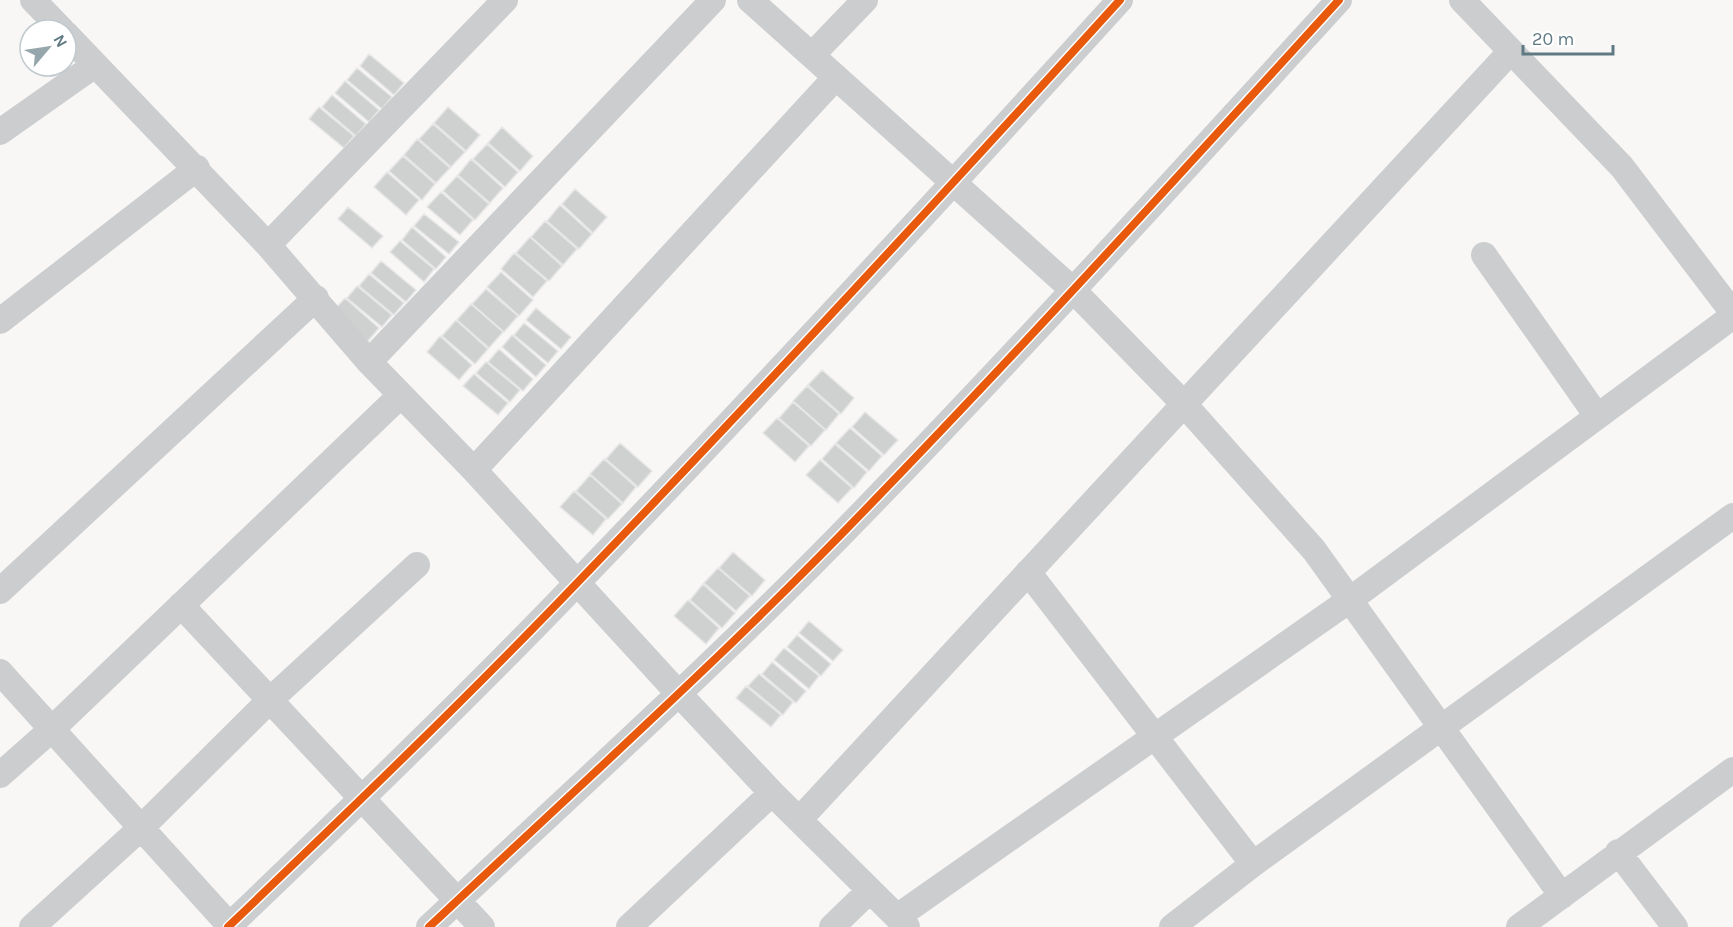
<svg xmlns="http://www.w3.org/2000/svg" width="1733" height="927" font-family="Karla,sans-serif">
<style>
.building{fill:#cfd1d1;stroke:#e7e6e6;stroke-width:1.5}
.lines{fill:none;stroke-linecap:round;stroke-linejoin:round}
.street{stroke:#cbcdce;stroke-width:26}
.cycleway-casing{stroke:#fff;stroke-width:11}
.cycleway{stroke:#e8590c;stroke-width:8}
</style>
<rect width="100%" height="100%" fill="#f8f7f6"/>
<path class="building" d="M 369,54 L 404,83 L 394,95 L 360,66 Z
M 357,68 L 392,97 L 382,109 L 347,80 Z
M 345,81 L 379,110 L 369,122 L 335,93 Z
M 332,95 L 366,124 L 356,136 L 322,107 Z
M 319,107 L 354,136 L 344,148 L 309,119 Z
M 448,107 L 480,135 L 466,151 L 434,123 Z
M 433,124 L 465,152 L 451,167 L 419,139 Z
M 502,127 L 533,156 L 520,171 L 488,143 Z
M 417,139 L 450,168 L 436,183 L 404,155 Z
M 487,144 L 518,172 L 505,187 L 473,159 Z
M 403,156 L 435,184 L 422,200 L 389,171 Z
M 471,159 L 503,188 L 490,203 L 458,175 Z
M 387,172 L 419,200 L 406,215 L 374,187 Z
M 457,176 L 489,204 L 475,220 L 443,191 Z
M 575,189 L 607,217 L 593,233 L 562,204 Z
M 441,192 L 473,220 L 460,235 L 427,207 Z
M 560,205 L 592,234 L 579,249 L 547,221 Z
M 348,207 L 383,236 L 372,248 L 338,219 Z
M 424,214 L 459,242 L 449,254 L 414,226 Z
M 545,221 L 577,249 L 563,265 L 531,237 Z
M 412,227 L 446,257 L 436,269 L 402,240 Z
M 530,237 L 562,266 L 549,281 L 516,253 Z
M 400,241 L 434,269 L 424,282 L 390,252 Z
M 514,253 L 547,281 L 533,297 L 501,269 Z
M 381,261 L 416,290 L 406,302 L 371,273 Z
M 501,272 L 533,300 L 519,316 L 487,287 Z
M 369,274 L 404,303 L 394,315 L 359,286 Z
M 357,286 L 392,315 L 382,327 L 347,298 Z
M 486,289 L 518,316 L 504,332 L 472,304 Z
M 345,298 L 379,328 L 368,341 L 333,311 Z
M 471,304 L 503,332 L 489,348 L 457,320 Z
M 536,308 L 571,337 L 561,349 L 526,320 Z
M 456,320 L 488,349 L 475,364 L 442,336 Z
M 524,323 L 558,351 L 548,363 L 514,335 Z
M 512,335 L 546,365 L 536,377 L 502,347 Z
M 440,336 L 472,365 L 459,380 L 427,352 Z
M 499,349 L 533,379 L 523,391 L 488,362 Z
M 486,362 L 520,390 L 510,402 L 476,373 Z
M 822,370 L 854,398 L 841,414 L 808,385 Z
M 474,374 L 508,403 L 498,415 L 463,386 Z
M 807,386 L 839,414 L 826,430 L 793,401 Z
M 793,402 L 825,430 L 811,446 L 779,418 Z
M 865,412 L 898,440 L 884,455 L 852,427 Z
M 777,418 L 809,446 L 795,462 L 763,433 Z
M 850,428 L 882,456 L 869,471 L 836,443 Z
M 620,443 L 652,471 L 638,487 L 606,459 Z
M 835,444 L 867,472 L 854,488 L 822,459 Z
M 604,459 L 636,487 L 623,503 L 590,474 Z
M 820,460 L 852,488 L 838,503 L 806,475 Z
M 590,475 L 622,504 L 608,519 L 576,491 Z
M 574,491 L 606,519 L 593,535 L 560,507 Z
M 733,552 L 765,580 L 752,596 L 719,568 Z
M 718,568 L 750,596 L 736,611 L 704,583 Z
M 703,584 L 735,613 L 722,628 L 690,600 Z
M 688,600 L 719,628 L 706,644 L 674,616 Z
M 809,621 L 843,650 L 833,661 L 799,633 Z
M 797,635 L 831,664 L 821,676 L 787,647 Z
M 784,648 L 819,676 L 809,689 L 774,660 Z
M 772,662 L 806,691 L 796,703 L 762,674 Z
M 759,674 L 793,702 L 783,715 L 748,686 Z
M 746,686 L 781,715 L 771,727 L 736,698 Z"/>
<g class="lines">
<path class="street" d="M 33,0 L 62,30
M 750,0 L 1073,290 L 1183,403 L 1314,550 L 1562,896
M 1462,0 L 1622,167 L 1733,313
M 66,34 L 268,245 L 369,362 L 474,470 L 679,694 L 772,793 L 907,927
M 812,55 L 865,0
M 0,132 L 95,65
M 268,245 L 505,0
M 1484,255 L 1597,416
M 0,321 L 197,168
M 369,362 L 713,0
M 474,470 L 836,77
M 1028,572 L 1253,864
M 0,591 L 316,298
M 181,605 L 482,927
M 0,672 L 231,927
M 0,775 L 52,729 L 401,395
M 799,820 L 1511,51
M 1618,852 L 1675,927
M 897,917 L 1351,599 L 1733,316
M 32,927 L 142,827 L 270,700 L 417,565
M 228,927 C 346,814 465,700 578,582 C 762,391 942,196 1120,0
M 429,927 C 575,790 724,656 863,512 C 1025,345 1182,172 1339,0
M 629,927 L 772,793
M 832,927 L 869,891
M 1172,927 L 1253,864 L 1733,516
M 1519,927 L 1733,770"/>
<g class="cycleway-casing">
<path id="cycleway" d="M 228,927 C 346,814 465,700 578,582 C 762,391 942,196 1120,0
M 429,927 C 575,790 724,656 863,512 C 1025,345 1182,172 1339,0"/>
</g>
<use href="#cycleway" class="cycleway"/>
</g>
<g transform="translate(48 48) rotate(61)"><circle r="28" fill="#ffffff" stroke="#bfcace" stroke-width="1.5"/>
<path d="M0-4.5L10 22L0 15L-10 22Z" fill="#95a6ac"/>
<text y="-9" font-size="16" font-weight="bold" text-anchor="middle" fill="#607a84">N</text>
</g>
<path d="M1523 45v9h90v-9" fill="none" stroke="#607a84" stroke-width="3"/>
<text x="1532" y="45" font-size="18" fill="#607a84" stroke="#ffffff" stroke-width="4.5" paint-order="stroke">20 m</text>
</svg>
